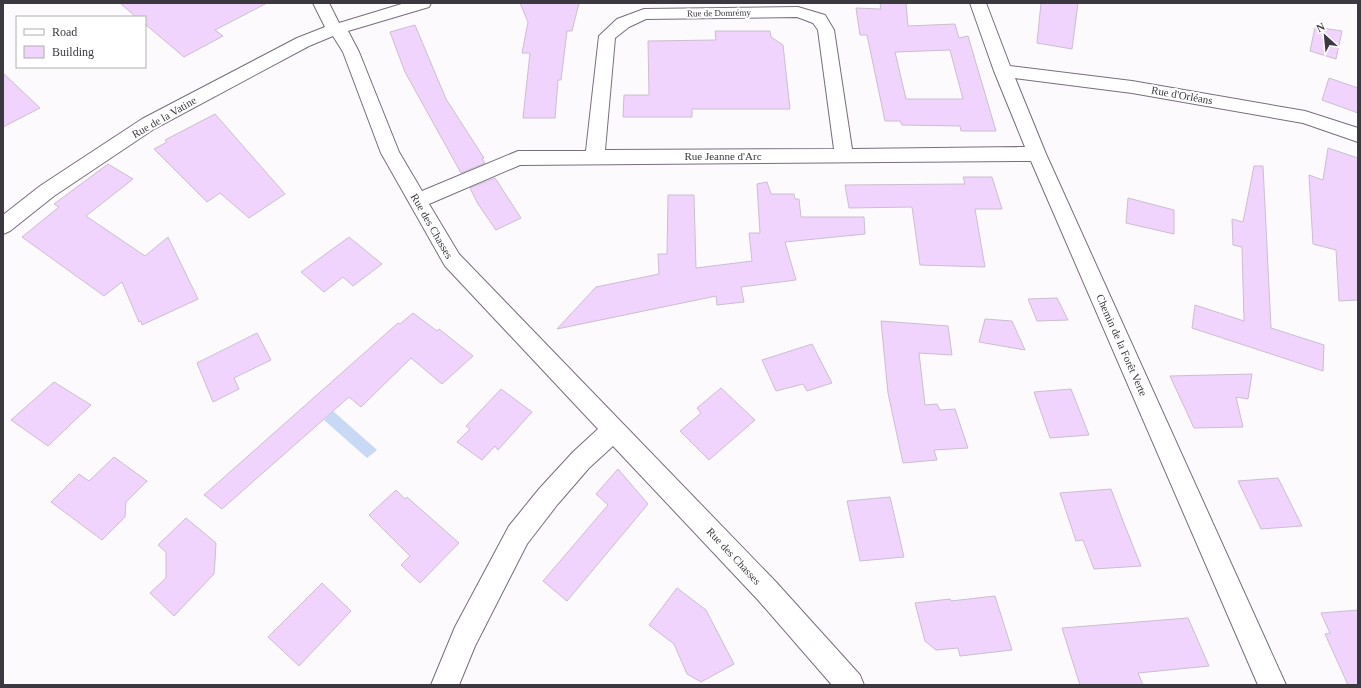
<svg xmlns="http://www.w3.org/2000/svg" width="1361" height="688" font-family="'Times New Roman',serif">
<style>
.water{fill:#c8d9f5}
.building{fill:#f1d4fe;stroke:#cabecf;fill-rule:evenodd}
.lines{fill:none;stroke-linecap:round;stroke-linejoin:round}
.street-casing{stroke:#786d7d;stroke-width:2}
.street{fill:#fff;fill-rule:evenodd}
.labels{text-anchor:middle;stroke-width:4;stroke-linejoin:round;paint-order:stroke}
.far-street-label{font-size:9px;fill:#3c383f;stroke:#fff}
.street-label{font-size:11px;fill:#3c383f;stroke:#fff}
</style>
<rect width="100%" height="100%" fill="#fdfafe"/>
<path class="water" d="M 333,411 L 377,450 L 367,458 L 324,420 Z"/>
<path class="building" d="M 120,3 L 267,3 L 215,30 L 223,36 L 184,57 L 145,24 L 145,17 L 136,17 Z
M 520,3 L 579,3 L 572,31 L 567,31 L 561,80 L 558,80 L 555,118 L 523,118 L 530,53 L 522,53 L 528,22 Z
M 880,3 L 906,3 L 908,26 L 955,24 L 959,38 L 968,36 L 996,131 L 961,131 L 960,126 L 902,125 L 900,121 L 885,121 L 867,35 L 860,35 L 856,8 L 881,9 ZM 950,50 L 963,99 L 906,99 L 895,52 Z
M 1041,3 L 1078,3 L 1072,49 L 1037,43 Z
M 415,25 L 446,99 L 484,158 L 482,159 L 485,163 L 461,173 L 405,72 L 390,32 Z
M 1315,27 L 1342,31 L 1336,59 L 1310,51 Z
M 715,31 L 770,31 L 771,37 L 783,45 L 790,109 L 692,109 L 692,117 L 623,117 L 624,95 L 649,95 L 648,41 L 716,40 Z
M 3,73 L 40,108 L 3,127 Z
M 1329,78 L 1358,88 L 1358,113 L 1322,100 Z
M 215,114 L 285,194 L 249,218 L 220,193 L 207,202 L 154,149 L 167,142 L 165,140 Z
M 1328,148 L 1358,158 L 1358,300 L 1339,301 L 1336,250 L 1313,244 L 1309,175 L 1323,180 Z
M 108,164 L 133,179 L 86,216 L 145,256 L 168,237 L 198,299 L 142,325 L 141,321 L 139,322 L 122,282 L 104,296 L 22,237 L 59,207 L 54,204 Z
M 1254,166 L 1263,166 L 1271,328 L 1324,345 L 1323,371 L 1192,328 L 1195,305 L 1244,321 L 1242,247 L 1233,245 L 1232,219 L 1243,222 Z
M 963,177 L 992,177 L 1002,209 L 975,209 L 985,267 L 920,265 L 912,207 L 849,208 L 845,185 L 965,184 Z
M 495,178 L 521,218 L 496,230 L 478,204 L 470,188 Z
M 767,182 L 771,194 L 794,194 L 795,199 L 799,199 L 801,217 L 864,217 L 865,234 L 785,242 L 796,280 L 741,287 L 744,302 L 717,305 L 716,296 L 557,329 L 596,287 L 659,274 L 658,254 L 667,254 L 668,195 L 694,195 L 696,268 L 752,261 L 749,233 L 760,233 L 757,184 Z
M 1128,198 L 1174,210 L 1174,234 L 1126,223 Z
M 349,237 L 382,264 L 353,286 L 343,277 L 324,292 L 301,272 Z
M 1057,298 L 1068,320 L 1037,321 L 1028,299 Z
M 413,313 L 437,331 L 439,329 L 473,356 L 442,384 L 411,358 L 361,407 L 349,397 L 222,509 L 204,495 L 398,323 L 400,324 Z
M 985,319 L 1012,321 L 1025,350 L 979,342 Z
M 881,321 L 948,326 L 952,355 L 919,353 L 925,405 L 937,404 L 940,410 L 955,409 L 968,448 L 934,450 L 937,460 L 903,463 L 888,393 Z
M 257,333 L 271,360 L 234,378 L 239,389 L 213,402 L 197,363 Z
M 812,344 L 832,383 L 807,391 L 803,384 L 776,391 L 762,360 Z
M 1252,374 L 1248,399 L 1236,397 L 1243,427 L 1194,428 L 1170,376 Z
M 54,382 L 91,405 L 48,446 L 11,420 Z
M 721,388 L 755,420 L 709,460 L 680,431 L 701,413 L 697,408 Z
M 501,389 L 532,412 L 498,450 L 495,446 L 482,460 L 457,442 L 470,429 L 466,426 Z
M 1071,389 L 1089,435 L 1050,438 L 1034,392 Z
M 114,457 L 147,481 L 126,502 L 125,517 L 102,540 L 51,502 L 79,474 L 89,481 Z
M 618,469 L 648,504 L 567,601 L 543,581 L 608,505 L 596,494 Z
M 1278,478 L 1302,526 L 1261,529 L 1238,481 Z
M 1111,489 L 1123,521 L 1141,566 L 1094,569 L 1083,540 L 1076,541 L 1060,493 Z
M 396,490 L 405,499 L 407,497 L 459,543 L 420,583 L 401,565 L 410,556 L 369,515 Z
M 890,497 L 904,557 L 860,561 L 847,501 Z
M 186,518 L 216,543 L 215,561 L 214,574 L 174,616 L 150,593 L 166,578 L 166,552 L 158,545 Z
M 322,583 L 351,611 L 299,666 L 268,637 Z
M 677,588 L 706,610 L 734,664 L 701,682 L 687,674 L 674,644 L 649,625 Z
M 995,596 L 1012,650 L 960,656 L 958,648 L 936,650 L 925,641 L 915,603 L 950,599 L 951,601 Z
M 1358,610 L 1358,685 L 1348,685 L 1325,634 L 1330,633 L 1321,613 Z
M 1188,618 L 1209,666 L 1138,673 L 1143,685 L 1080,685 L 1062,628 Z"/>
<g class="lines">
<g class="street-casing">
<path id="street" d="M 313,3 L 329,3 L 339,23 L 405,3 L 431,3 L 429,7 L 348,31 L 359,52 L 399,152 L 422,191 L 518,151 L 586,151 L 599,36 L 617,19 L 644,9 L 798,7 L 825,15 L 834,30 L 852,149 L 1025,147 L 994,71 L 970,3 L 986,3 L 1010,66 L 1132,81 L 1305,111 L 1358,128 L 1358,142 L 1303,123 L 1132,93 L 1015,78 L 1046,154 L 1286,685 L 1258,685 L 1031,161 L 520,165 L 429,204 L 459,254 L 776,582 L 860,675 L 864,685 L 832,685 L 758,600 L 613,446 L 589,468 L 557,505 L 527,544 L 475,646 L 459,685 L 431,685 L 455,627 L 509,526 L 539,489 L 573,452 L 598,429 L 445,266 L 381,153 L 343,52 L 333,36 L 309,46 L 154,129 L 54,196 L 10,231 L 3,234 L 3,215 L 40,186 L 142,119 L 297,38 L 325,27 ZM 797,17 L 813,23 L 818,30 L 834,149 L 605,150 L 615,38 L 629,27 L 646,19 Z"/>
</g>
<use href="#street" class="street"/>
</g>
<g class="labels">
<g class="far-street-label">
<text transform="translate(719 13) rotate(-1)" y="3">Rue de Domrémy</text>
</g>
<g class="street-label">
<text transform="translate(1182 95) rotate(10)" y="4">Rue d'Orléans</text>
<text transform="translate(164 117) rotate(-30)" y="4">Rue de la Vatine</text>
<text x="723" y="160">Rue Jeanne d'Arc</text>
<text transform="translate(432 226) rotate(60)" y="4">Rue des Chasses</text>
<text transform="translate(1122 345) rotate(66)" y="4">Chemin de la Forêt Verte</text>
<text transform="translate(734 556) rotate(47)" y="4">Rue des Chasses</text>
</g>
</g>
<rect width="1361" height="688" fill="none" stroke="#3c383f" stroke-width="8"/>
<rect x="16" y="16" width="130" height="52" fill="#ffffff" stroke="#b1afb2"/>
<rect x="24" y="29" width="20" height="6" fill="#ffffff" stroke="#b1afb2"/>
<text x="52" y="36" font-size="12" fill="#3c383f">Road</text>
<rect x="24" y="46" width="20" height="12" fill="#f1d4fe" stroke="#b1afb2"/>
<text x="52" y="56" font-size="12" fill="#3c383f">Building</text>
<g transform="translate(1325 36) rotate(333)" stroke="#ffffff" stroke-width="3" paint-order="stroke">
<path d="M0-3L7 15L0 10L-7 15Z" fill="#3c383f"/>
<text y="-6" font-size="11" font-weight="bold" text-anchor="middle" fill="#3c383f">N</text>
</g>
</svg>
